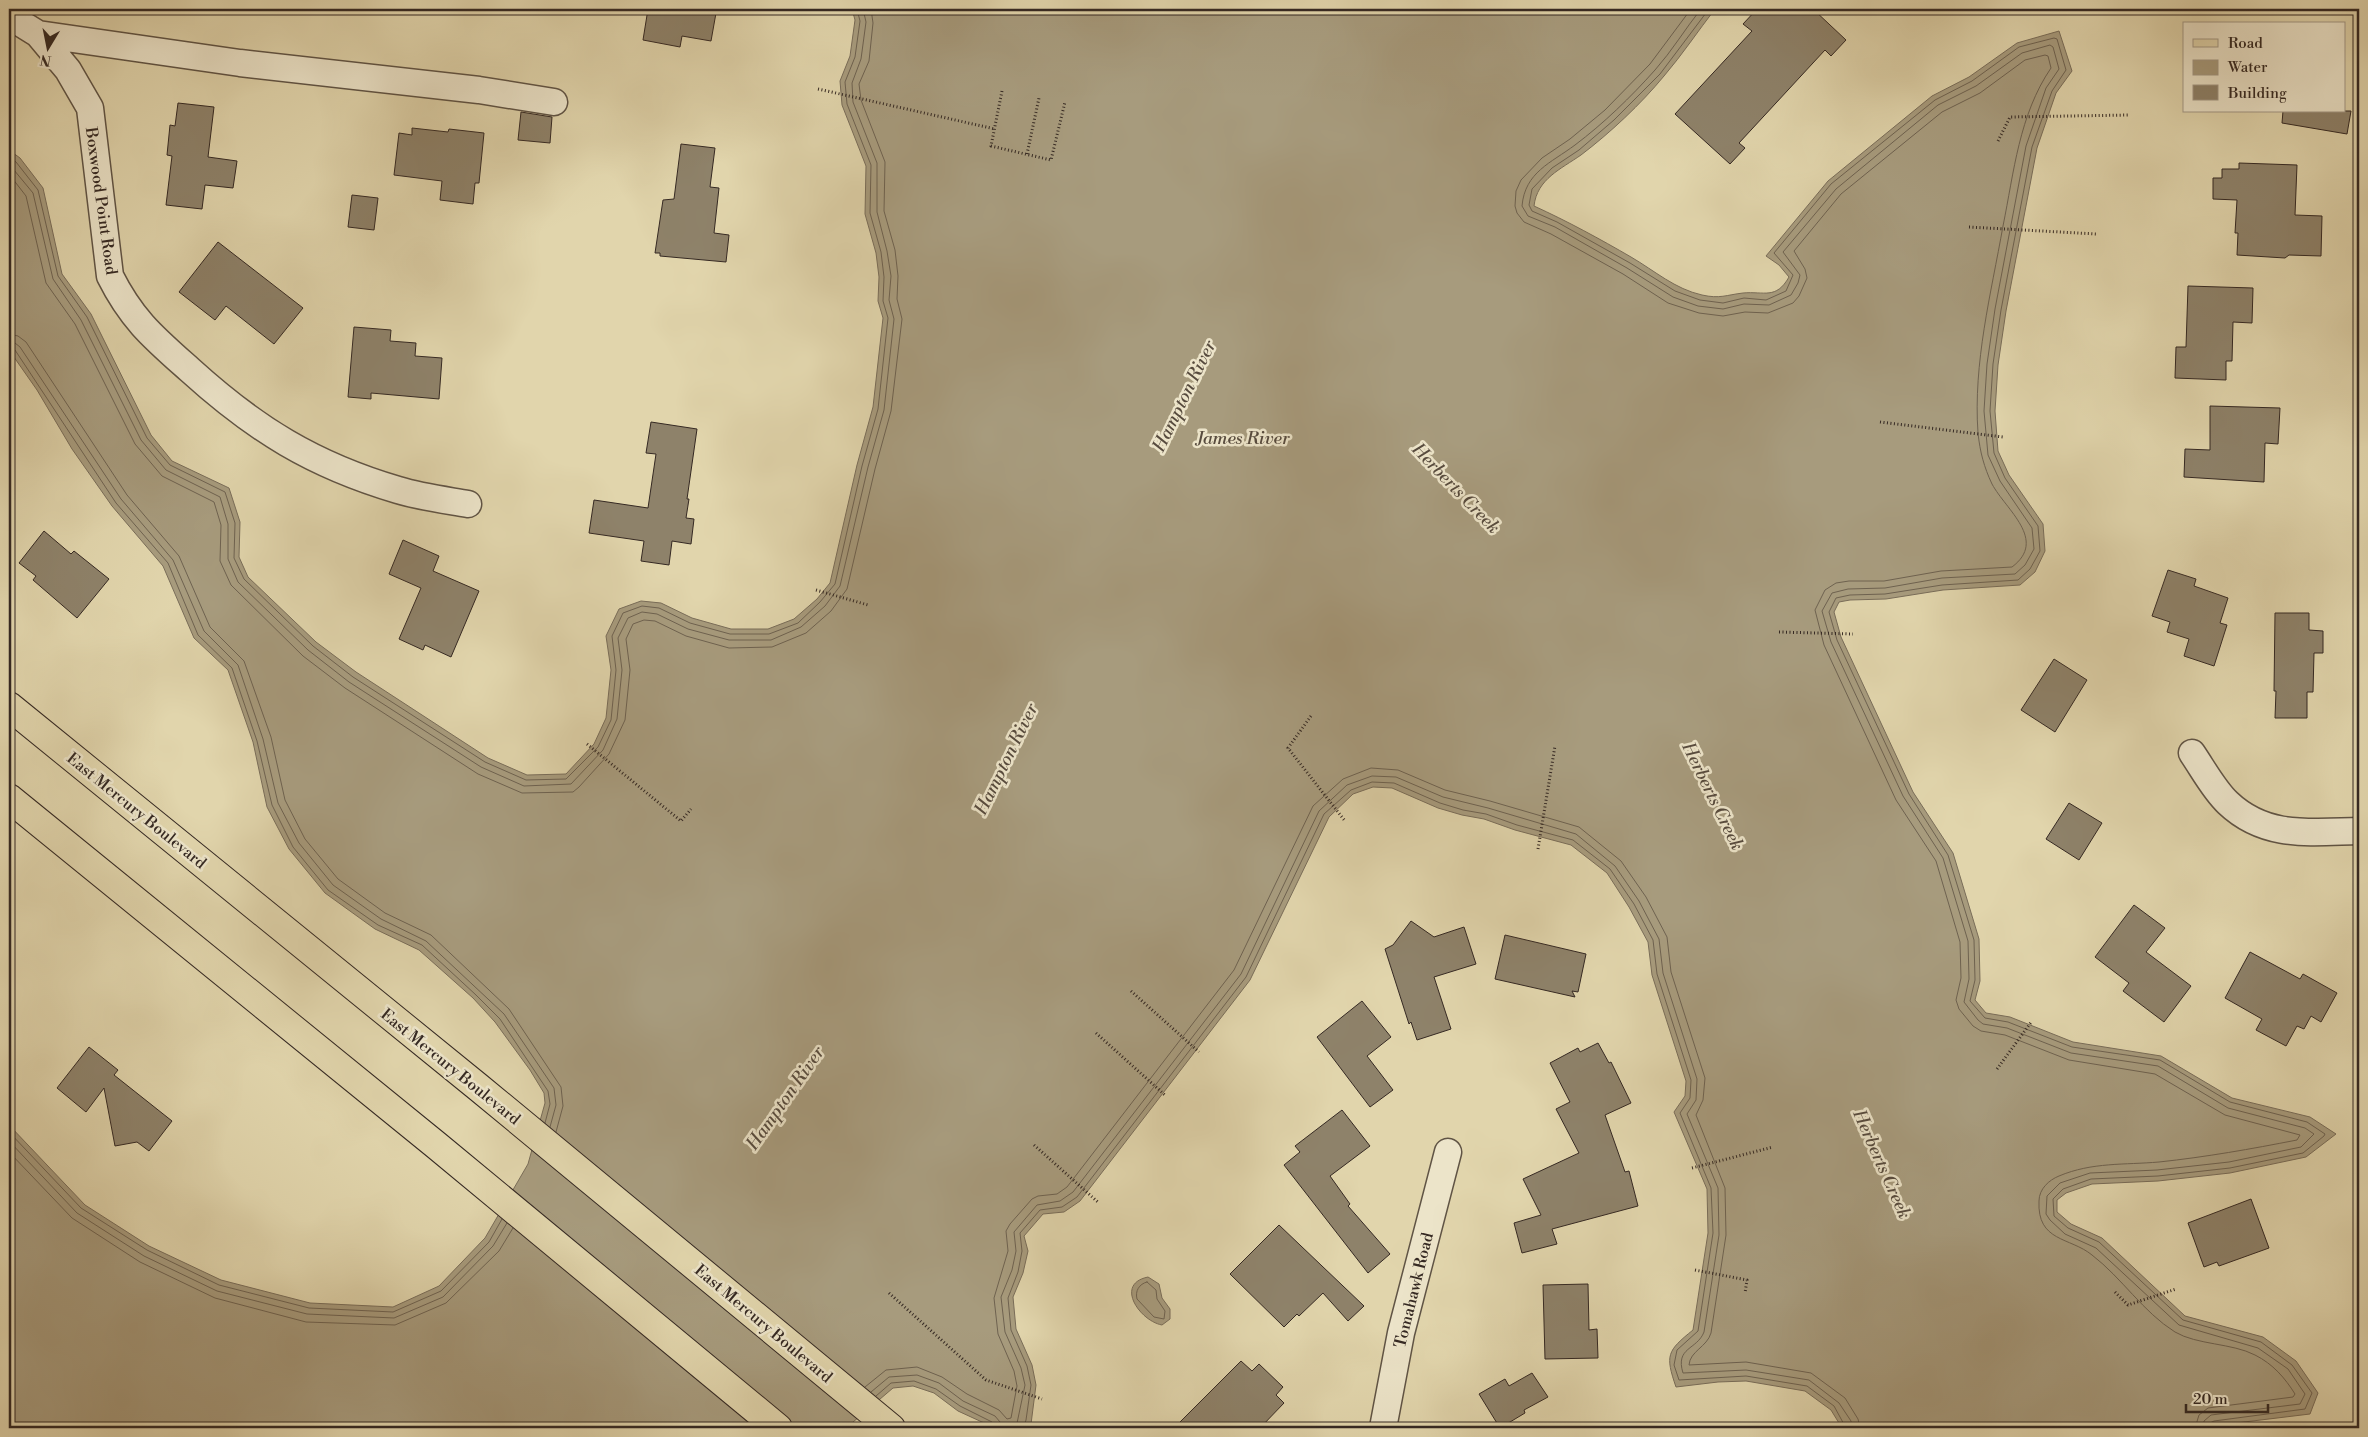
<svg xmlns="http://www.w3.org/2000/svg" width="2368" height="1437" font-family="'Libre Bodoni',serif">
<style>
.water{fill:#a79b7d;stroke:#796d59}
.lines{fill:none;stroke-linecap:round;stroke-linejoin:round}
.shore{stroke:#6e6250;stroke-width:1}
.building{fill:#8e826a;stroke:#352923}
.street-casing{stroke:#605445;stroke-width:29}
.primary-casing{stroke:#352923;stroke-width:30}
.path{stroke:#352923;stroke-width:3;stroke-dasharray:1 2.5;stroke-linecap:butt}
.street{stroke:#ece4c9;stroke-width:26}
.primary{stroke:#e1d5ac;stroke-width:28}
.labels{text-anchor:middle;stroke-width:5;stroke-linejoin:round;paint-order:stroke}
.street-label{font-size:16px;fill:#352923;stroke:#ece4c9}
.water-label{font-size:18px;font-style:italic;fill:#574b3e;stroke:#ece4c9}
</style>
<rect width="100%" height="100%" fill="#e1d5ac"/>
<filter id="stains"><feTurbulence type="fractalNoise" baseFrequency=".004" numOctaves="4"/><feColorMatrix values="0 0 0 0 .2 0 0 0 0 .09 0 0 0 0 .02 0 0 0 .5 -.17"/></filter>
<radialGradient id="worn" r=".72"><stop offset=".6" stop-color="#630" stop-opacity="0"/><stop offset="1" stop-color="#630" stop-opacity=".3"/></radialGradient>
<path class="water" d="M 852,9 L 1715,9 C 1698,31 1682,55 1664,76 C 1641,104 1610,133 1581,155 C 1561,169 1537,179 1534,206 C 1567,221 1600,239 1631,257 C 1655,271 1675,289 1702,295 C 1720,299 1726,295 1743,293 C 1764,291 1776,300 1789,277 L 1779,265 L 1766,256 L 1828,181 L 1932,96 L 1969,77 L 2017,43 L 2059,31 L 2072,71 L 2056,93 L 2037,148 L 2006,311 L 1998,365 L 1995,411 L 1998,451 L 2009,475 L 2043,524 L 2045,551 L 2035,572 L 2020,585 L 1943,590 L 1886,599 L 1850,600 L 1839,602 L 1834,612 L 1841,637 L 1913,792 L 1953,853 L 1979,939 L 1980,981 L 1975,1000 L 1986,1013 L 2010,1017 L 2073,1042 L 2161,1056 L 2232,1098 L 2310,1117 L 2336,1134 L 2306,1157 L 2230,1173 L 2158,1181 L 2092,1184 L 2066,1193 L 2057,1200 L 2057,1212 L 2071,1224 L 2102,1238 L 2185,1316 L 2263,1337 L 2296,1361 L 2318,1393 L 2310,1414 L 2195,1428 L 1842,1428 L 1831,1410 L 1805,1391 L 1746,1381 L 1718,1382 L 1676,1387 C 1665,1355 1667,1351 1693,1330 L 1708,1233 L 1707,1189 L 1674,1112 L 1685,1096 L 1686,1081 L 1652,975 L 1648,942 L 1629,907 L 1607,873 L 1571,845 L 1515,830 L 1484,819 L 1462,815 L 1438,808 L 1392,788 L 1373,787 L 1353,794 L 1329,817 L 1250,980 L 1080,1201 L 1064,1212 L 1043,1214 L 1024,1236 L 1028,1251 L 1023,1273 L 1013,1297 L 1016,1329 L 1032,1365 L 1036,1385 L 1031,1424 L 1025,1428 L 995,1428 L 958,1411 L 934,1393 L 913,1386 L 893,1388 L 846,1428 L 9,1428 L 9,1125 L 85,1205 L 149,1246 L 221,1280 L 310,1303 L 393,1307 L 439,1286 L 485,1238 L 528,1164 L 545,1103 L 544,1093 L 530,1070 L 495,1022 L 473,998 L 419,950 L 375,929 L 325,893 L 289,849 L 267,807 L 253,742 L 228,670 L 194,638 L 163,566 L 112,506 L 72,449 L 37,390 L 9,350 L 9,150 L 20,158 L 43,188 L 62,274 L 91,314 L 151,435 L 172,461 L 229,488 L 240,522 L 239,557 L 248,577 L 316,642 L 356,672 L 488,758 L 527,775 L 566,774 L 594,744 L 606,718 L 611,670 L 606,636 L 619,609 L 641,601 L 661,603 L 692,618 L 731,629 L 768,629 L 794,619 L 817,599 L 830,583 L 857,465 L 873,407 L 883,318 L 878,301 L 879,277 L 876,253 L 865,214 L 866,166 L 842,105 L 840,81 L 850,56 L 855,20 Z
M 1148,1277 L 1159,1284 L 1162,1298 L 1170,1309 L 1170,1319 L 1162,1325 C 1140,1321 1114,1284 1148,1277 Z"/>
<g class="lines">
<path class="shore" d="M 1691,9 L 1650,64 L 1605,110 L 1570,139 L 1542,158 L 1521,180 L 1516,191 L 1515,206 L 1517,213 L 1524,222 L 1551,234 L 1623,274 L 1668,303 L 1699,313 L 1723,316 L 1745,312 L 1768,313 L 1793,303 L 1799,296 L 1807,278 L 1805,269 L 1794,251 L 1841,194 L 1942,112 L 1980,93 L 2025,60 L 2045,55 L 2048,56 L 2051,68 C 2019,115 2014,172 2003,226 C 1991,294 1973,363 1978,433 C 1980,452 1984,467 1992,484 C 2006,510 2048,540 2012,567 L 1941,571 L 1884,581 L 1849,581 L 1836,583 L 1825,590 L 1815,610 L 1824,645 L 1896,800 L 1936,861 L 1960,942 L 1961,978 L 1956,1000 L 1959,1009 L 1973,1026 L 1981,1031 L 2005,1035 L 2069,1060 L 2155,1074 L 2225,1115 L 2300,1135 L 2297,1140 C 2251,1149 2206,1157 2159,1162 C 2125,1165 2092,1162 2059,1176 C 2049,1180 2039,1189 2039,1201 C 2037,1242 2070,1237 2092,1255 C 2122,1278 2143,1312 2175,1332 C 2197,1345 2232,1343 2255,1355 C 2273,1364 2285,1378 2295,1394 L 2293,1397 L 2208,1408 L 2199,1415 L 2195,1428
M 1701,9 C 1685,29 1672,51 1655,70 C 1631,97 1603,124 1575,145 C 1551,163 1525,172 1522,206 L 1528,216 L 1555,227 L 1627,268 L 1673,297 L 1698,306 L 1723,309 L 1744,304 L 1769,305 L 1791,295 L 1798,283 L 1800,275 L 1783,252 L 1836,189 L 1938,105 L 1976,86 L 2022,53 L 2050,45 L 2053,47 L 2059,69 L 2046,88 L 2026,146 L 1995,309 L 1987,364 L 1984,411 L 1988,455 L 2000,481 L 2032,528 L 2034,549 L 2025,565 L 2015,574 L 1942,578 L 1885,588 L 1848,589 L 1832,593 L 1822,611 L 1831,642 L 1903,796 L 1943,858 L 1968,941 L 1969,979 L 1964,1002 L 1978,1020 L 1983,1024 L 2007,1028 L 2071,1053 L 2158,1066 L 2228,1108 L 2305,1128 L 2314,1134 L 2301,1147 L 2229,1162 L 2157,1170 L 2090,1173 L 2060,1183 L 2047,1196 L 2046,1214 L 2050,1220 L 2065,1234 L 2096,1248 L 2179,1325 L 2258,1348 L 2288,1369 L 2305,1394 L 2300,1404 L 2211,1415 L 2204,1421 L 2203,1428
M 1709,9 L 1660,74 L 1614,120 L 1579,150 L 1552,168 L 1532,189 L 1529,205 L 1532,211 L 1557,222 L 1630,263 L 1675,291 L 1700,300 L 1723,303 L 1744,298 L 1766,300 L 1786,291 L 1793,275 L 1774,253 L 1831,184 L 1935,100 L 1972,81 L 2019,47 L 2054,38 L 2057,39 L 2066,70 L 2052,91 L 2032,147 L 2001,310 L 1993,364 L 1990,411 L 1994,453 L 2005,478 L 2038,526 L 2040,551 L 2030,569 L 2018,580 L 1942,585 L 1885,594 L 1850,595 L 1836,598 L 1829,612 L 1837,640 L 1909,794 L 1948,855 L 1974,940 L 1975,980 L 1970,1001 L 1985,1018 L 2008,1022 L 2072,1047 L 2160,1060 L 2230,1102 L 2307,1122 L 2325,1134 L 2324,1136 L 2303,1153 L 2230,1168 L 2158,1176 L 2091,1179 L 2063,1189 L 2053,1199 L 2054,1216 L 2068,1228 L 2099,1242 L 2183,1320 L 2261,1342 L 2292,1365 L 2312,1393 L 2305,1409 L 2214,1421 L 2210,1423 L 2209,1428
M 9,156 L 16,162 L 38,190 L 58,276 L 87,317 L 147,438 L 170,465 L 225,492 L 235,523 L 234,558 L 244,579 L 313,646 L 353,677 L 485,762 L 526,780 L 566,779 L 598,747 L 611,720 L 616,670 L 612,636 L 623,613 L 642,606 L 659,608 L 690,623 L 730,634 L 769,634 L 798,623 L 820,602 L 835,584 L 862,466 L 878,409 L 888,318 L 883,301 L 884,277 L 881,252 L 870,213 L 871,165 L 847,104 L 845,82 L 855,57 L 860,21 L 857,9
M 9,164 L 33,193 L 53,279 L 81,320 L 141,440 L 166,470 L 220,497 L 228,524 L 228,559 L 238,582 L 308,650 L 349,682 L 481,767 L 524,786 L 571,784 L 603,750 L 617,719 L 622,670 L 618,638 L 628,618 L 642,612 L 657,614 L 688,629 L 729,640 L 771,640 L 801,627 L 825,606 L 840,586 L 868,467 L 884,410 L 894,319 L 889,300 L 891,276 L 887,251 L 877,212 L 877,163 L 853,102 L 852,83 L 861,59 L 866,22 L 863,9
M 9,174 L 26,196 L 46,283 L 75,324 L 135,444 L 162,476 L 214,502 L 221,525 L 220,561 L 231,585 L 303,656 L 345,688 L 478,774 L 522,793 L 573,792 L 579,787 L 609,754 L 625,720 L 630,670 L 626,639 L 633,624 L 644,620 L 655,621 L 686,636 L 729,648 L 772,647 L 806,633 L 831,611 L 847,589 L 875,469 L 891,411 L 902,319 L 897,299 L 898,276 L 895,250 L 884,211 L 885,162 L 861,100 L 859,84 L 869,61 L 873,23 L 871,9
M 9,334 L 18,336 L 26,342 L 127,495 L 179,556 L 210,627 L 244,661 L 271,737 L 285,800 L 305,839 L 338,879 L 385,913 L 431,935 L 509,1009 L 561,1087 L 563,1106 L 556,1132
M 9,342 L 15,343 L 20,347 L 121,499 L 173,560 L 204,631 L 238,665 L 263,739 L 278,803 L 299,843 L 333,885 L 381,919 L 426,941 L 504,1014 L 554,1088 L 556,1105 L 550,1127
M 9,348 L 15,350 L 116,503 L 168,563 L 198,635 L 232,668 L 257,741 L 272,805 L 293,847 L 328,890 L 378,925 L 422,945 L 476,995 L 500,1019 L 548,1091 L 550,1104 L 545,1123
M 9,1132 L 81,1208 L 147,1250 L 219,1285 L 309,1308 L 393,1312 L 441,1291 L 489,1242 L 502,1219
M 9,1141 L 77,1213 L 144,1256 L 217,1291 L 307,1314 L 394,1318 L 443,1297 L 493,1246 L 507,1223
M 9,1152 L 72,1218 L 140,1262 L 215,1298 L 306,1322 L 395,1325 L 446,1303 L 499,1251 L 513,1228
M 1147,1282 L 1156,1290 L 1157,1299 L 1165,1311 L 1164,1319 L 1154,1317 L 1137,1299 C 1135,1291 1139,1284 1147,1282 Z
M 865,1387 L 886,1370 L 917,1367 L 942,1377 L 967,1394 L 999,1410 L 1007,1419 L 1011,1418 L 1017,1386 L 1014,1371 L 998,1334 L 994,1298 L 1008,1251 L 1006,1231 L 1010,1224 L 1032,1199 L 1038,1196 L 1057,1194 L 1067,1187 L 1234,970 L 1313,806 L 1343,779 L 1371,768 L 1398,770 L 1445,790 L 1490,801 L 1579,827 L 1621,861 L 1646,897 L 1667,937 L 1671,972 L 1705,1078 L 1703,1100 L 1696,1115 L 1725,1188 L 1726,1235 L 1711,1333 C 1707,1347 1690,1351 1689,1365 L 1746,1362 L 1811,1373 L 1845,1398 L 1858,1419 L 1860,1428
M 871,1392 L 889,1377 L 917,1375 L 939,1383 L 963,1401 L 995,1416 L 1000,1422 L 1001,1428
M 876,1396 L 891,1383 L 914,1381 L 936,1389 L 960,1406 L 992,1422 L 995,1428
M 1016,1428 L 1025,1385 L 1021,1368 L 1005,1332 L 1001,1297 L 1012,1270 L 1016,1251 L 1014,1232 L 1037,1205 L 1060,1201 L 1073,1192 L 1241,974 L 1319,811 L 1347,785 L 1372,776 L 1396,777 L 1443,797 L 1488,808 L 1576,834 L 1615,866 L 1639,901 L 1659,939 L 1663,973 L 1697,1079 L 1696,1100 L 1687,1114 L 1718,1188 L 1719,1235 L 1704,1332 C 1697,1350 1675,1347 1683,1373 L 1746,1370 L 1809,1380 L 1839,1403 L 1851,1421 L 1852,1428
M 1023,1428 L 1026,1420 L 1031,1385 L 1027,1366 L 1011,1330 L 1008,1298 L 1018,1272 L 1022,1251 L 1020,1233 L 1040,1210 L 1062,1207 L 1077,1197 L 1246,977 L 1324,814 L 1351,790 L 1372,782 L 1394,783 L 1440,803 L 1463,810 L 1486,814 L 1517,825 L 1573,840 L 1610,869 L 1634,904 L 1653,940 L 1657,974 L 1691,1080 L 1690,1098 L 1680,1113 L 1711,1188 L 1713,1233 L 1698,1331 L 1677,1350 L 1674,1365 L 1679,1380 L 1746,1376 L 1807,1386 L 1834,1406 L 1846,1428"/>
</g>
<path class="building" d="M 648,9 L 693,9 L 716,13 L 711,41 L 682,36 L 680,47 L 643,40 Z
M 1757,9 L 1813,9 L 1846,40 L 1831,56 L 1825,50 L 1739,143 L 1745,148 L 1730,164 L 1675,114 L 1752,31 L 1743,24 Z
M 178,103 L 214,107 L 208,157 L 237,161 L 233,188 L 205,185 L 202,209 L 166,205 L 172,156 L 167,155 L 170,125 L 175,126 Z
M 2283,111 L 2351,111 L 2347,134 L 2282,123 Z
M 521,112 L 552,117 L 550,143 L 518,140 Z
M 412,128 L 448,132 L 449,129 L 484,133 L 479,183 L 475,183 L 473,204 L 440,200 L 442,181 L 394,175 L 399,133 L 412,135 Z
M 681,144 L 715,148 L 710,187 L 719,188 L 714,233 L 729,235 L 726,262 L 660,256 L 660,253 L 655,253 L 663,200 L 674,199 Z
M 2239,163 L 2297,165 L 2295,215 L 2322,216 L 2321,256 L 2289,255 L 2285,258 L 2237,255 L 2238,233 L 2235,233 L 2237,200 L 2213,199 L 2213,178 L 2222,178 L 2222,169 L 2239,169 Z
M 352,195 L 378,198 L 374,230 L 348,227 Z
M 218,242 L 303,308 L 274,344 L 226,306 L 215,320 L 179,292 Z
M 2188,286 L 2253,288 L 2252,323 L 2233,322 L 2232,361 L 2226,361 L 2226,380 L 2175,378 L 2176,347 L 2186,347 Z
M 354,327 L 391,330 L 390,341 L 416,343 L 415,356 L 442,358 L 439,399 L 371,393 L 371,399 L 348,397 Z
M 2210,406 L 2280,408 L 2278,444 L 2265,443 L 2264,482 L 2184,477 L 2185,449 L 2210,450 Z
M 651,422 L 697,429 L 687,499 L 689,499 L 686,518 L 694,519 L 691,544 L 672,541 L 669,565 L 641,561 L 644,541 L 589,533 L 594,500 L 648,508 L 656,454 L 646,453 Z
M 44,531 L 71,554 L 74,551 L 109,579 L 77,618 L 33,580 L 36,576 L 19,563 Z
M 403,540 L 439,556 L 433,571 L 479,591 L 451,657 L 425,645 L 423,650 L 399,639 L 421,588 L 389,574 Z
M 2168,570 L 2196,579 L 2194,586 L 2228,598 L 2220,623 L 2227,625 L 2214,666 L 2184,656 L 2189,639 L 2167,632 L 2170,622 L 2152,616 Z
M 2275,613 L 2309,613 L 2309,630 L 2323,631 L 2323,653 L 2314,653 L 2313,692 L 2307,692 L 2307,718 L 2275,718 L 2276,691 L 2274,691 Z
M 2054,659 L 2087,680 L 2055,732 L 2021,710 Z
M 2069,803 L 2102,823 L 2079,860 L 2046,839 Z
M 2134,905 L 2165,928 L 2146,952 L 2191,986 L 2164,1022 L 2123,991 L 2129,983 L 2095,957 Z
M 1411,921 L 1434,937 L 1464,927 L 1476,964 L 1434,977 L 1451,1029 L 1417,1040 L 1411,1022 L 1409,1024 L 1385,949 L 1393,945 Z
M 1505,935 L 1586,954 L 1578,992 L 1572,991 L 1575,997 L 1495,979 Z
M 2250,952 L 2300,979 L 2303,974 L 2337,993 L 2321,1022 L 2311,1016 L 2304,1029 L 2297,1026 L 2286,1046 L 2256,1030 L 2262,1019 L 2225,998 Z
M 1362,1001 L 1391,1037 L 1367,1056 L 1393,1090 L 1370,1107 L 1317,1037 Z
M 1598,1043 L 1609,1063 L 1611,1062 L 1631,1103 L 1605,1115 L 1625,1172 L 1629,1171 L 1638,1206 L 1552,1229 L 1557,1244 L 1522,1253 L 1514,1223 L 1541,1215 L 1523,1179 L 1579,1153 L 1556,1109 L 1570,1102 L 1550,1063 L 1578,1048 L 1580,1052 Z
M 89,1047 L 118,1070 L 114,1075 L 172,1121 L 149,1151 L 137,1142 L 115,1146 L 104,1088 L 86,1112 L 57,1088 Z
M 1342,1110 L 1370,1146 L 1330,1176 L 1350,1204 L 1348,1206 L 1390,1254 L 1368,1273 L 1284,1165 L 1300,1152 L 1295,1146 Z
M 2251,1199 L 2269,1248 L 2219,1266 L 2217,1262 L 2204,1267 L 2188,1223 Z
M 1279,1225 L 1364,1306 L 1348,1321 L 1323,1293 L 1299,1316 L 1297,1314 L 1284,1327 L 1230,1274 Z
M 1588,1284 L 1589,1330 L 1597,1329 L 1598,1358 L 1545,1359 L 1543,1285 Z
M 1241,1361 L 1252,1371 L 1259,1364 L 1283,1387 L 1276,1395 L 1284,1403 L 1260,1428 L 1174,1428 Z
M 1532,1373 L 1548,1397 L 1524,1410 L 1525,1413 L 1500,1428 L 1479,1394 L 1505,1379 L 1509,1386 Z"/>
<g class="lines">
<g class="street-casing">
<path id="street" d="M 9,16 L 38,34 L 68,70 L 90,108 L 110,276 C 132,320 154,338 190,370 C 255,429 313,465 398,490 C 421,497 445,500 468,504
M 38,34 L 240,63 L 479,90 L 554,102
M 2192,753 C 2203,769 2214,790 2228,803 C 2266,839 2311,832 2359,831
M 1383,1428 L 1401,1333 L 1448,1152"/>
</g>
<g class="primary-casing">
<path id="primary" d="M 9,706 L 478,1087 L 891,1428
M 9,798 L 436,1145 L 778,1428"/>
</g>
<path class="path" d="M 818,89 L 995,129
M 1002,91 L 991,146 L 1051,160 L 1065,102
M 1998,141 L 2010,117 L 2129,115
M 1027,154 L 1039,98
M 1969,227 L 2096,234
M 1880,422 L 2003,437
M 816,590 L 868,605
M 1779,632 L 1853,634
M 1311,716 L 1288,748 L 1345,821
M 587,744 L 681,821 L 691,809
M 1538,849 L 1555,746
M 1131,991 L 1199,1052
M 1096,1033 L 1166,1096
M 1997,1069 L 2032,1021
M 1034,1145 L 1099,1203
M 1692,1168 L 1773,1147
M 1695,1270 L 1747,1280 L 1745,1293
M 2115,1292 L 2128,1305 L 2176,1289
M 889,1293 L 986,1380 L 1042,1399"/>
<use href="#street" class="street"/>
<use href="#primary" class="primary"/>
</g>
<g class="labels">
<g class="street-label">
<text transform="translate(102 201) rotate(82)" y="6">Boxwood Point Road</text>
<text transform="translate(137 810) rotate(39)" y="6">East Mercury Boulevard</text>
<text transform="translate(451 1066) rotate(39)" y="6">East Mercury Boulevard</text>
<text transform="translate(1413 1290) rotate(-76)" y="6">Tomahawk Road</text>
<text transform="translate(764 1323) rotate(40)" y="6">East Mercury Boulevard</text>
</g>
<g class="water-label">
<text transform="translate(1184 396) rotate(-64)" y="6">Hampton River</text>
<text x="1243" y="444">James River</text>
<text transform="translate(1456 488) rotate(46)" y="6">Herberts Creek</text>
<text transform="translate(1006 759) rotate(-64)" y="6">Hampton River</text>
<text transform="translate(1713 796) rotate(64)" y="6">Herberts Creek</text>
<text transform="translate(785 1098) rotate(-55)" y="6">Hampton River</text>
<text transform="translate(1882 1164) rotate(66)" y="6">Herberts Creek</text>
</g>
</g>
<rect width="2368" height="1437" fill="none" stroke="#e1d5ac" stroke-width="30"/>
<rect x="10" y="10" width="2348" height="1417" fill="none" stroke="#352923" stroke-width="2.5"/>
<rect x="15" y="15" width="2338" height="1407" fill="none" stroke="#352923"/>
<rect x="2183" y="22" width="162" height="90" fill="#ece4c9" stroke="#a39987"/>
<rect x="2193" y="39" width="25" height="8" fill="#e1d5ac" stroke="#a39987"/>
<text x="2228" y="48" font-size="15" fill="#352923">Road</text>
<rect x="2193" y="60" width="25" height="15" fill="#a79b7d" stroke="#a39987"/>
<text x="2228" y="72" font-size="15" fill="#352923">Water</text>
<rect x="2193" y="85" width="25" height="15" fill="#8e826a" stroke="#a39987"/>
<text x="2228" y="98" font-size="15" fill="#352923">Building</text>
<g transform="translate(48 48) rotate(190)" stroke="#ece4c9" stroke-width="4" paint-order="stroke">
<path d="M0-4L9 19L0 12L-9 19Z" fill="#352923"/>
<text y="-8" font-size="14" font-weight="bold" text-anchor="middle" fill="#352923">N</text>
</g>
<path d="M2186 1404v8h82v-8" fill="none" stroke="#352923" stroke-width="2.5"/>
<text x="2193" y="1404" font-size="15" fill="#352923" stroke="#ece4c9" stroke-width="4" paint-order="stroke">20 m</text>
<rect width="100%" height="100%" filter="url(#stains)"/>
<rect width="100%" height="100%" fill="url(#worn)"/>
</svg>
